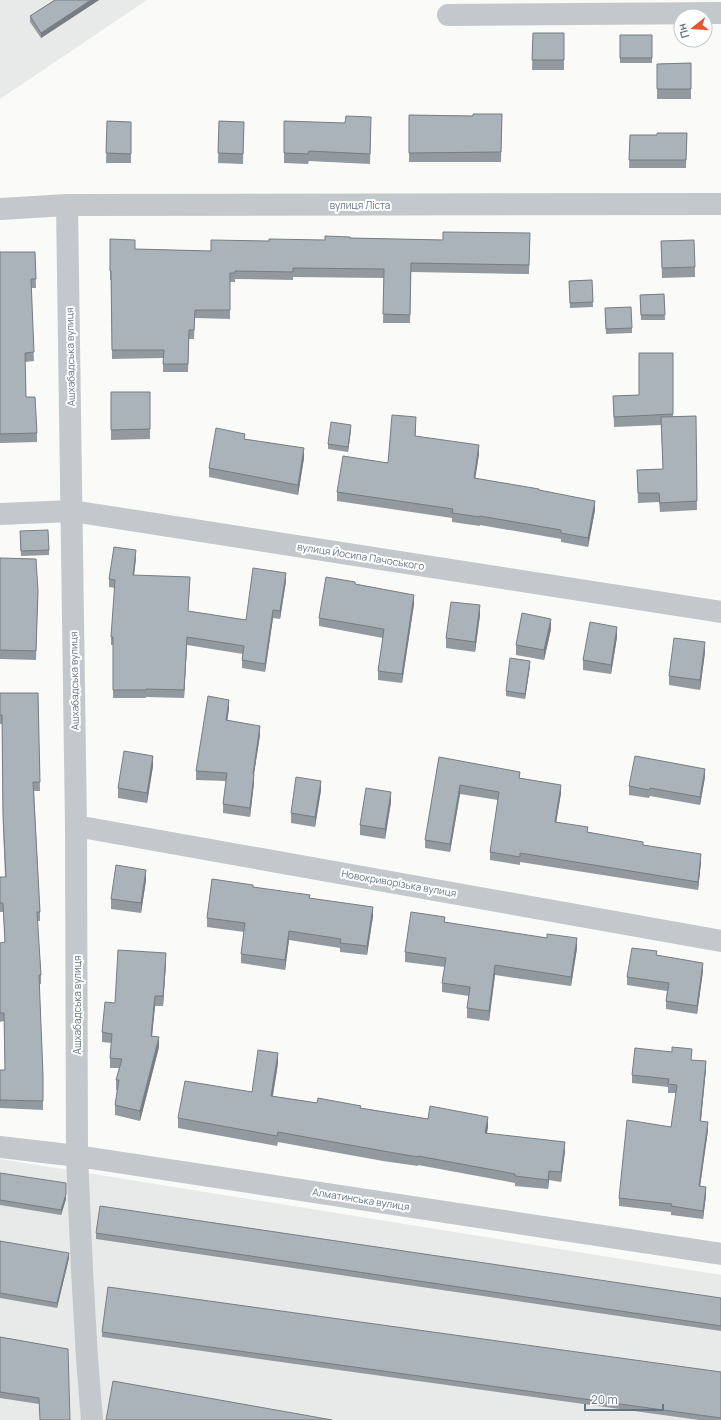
<svg xmlns="http://www.w3.org/2000/svg" width="721" height="1420" font-family="Manrope,sans-serif">
<style>
.built{fill:#e8e9e9}
.lines{fill:none;stroke-linecap:round;stroke-linejoin:round}
.minor{stroke:#c3c8cc;stroke-width:22}
.wall{fill:#929a9f}
.shaded-wall{fill:#777d82}
.building{fill:#aab3b9;stroke:#777d82}
.labels{text-anchor:middle;stroke-width:4;stroke-linejoin:round;paint-order:stroke}
.street-label{font-size:10px;fill:#657683;stroke:#fff}
</style>
<rect width="100%" height="100%" fill="#fafaf8"/>
<path class="built" d="M 0,0 L 147,0 L 0,99 Z
M 0,1159 L 721,1275 L 721,1420 L 0,1420 Z"/>
<g class="lines">
<path class="minor" d="M 448,15 L 721,13
M 67,205 L 76,826 L 77,1156 L 82,1270 L 87,1358 L 92,1420
M 0,209 L 67,205 L 721,204
M 0,514 L 72,511 L 721,612
M 76,826 L 721,941
M 0,1147 L 77,1156 L 721,1254"/>
</g>
<path class="wall" d="M 55,0 L 99,0 L 41,38 L 30,22 L 30,16 Z
M 533,33 L 564,33 L 564,70 L 532,70 Z
M 620,35 L 652,35 L 652,63 L 620,63 Z
M 691,63 L 691,99 L 657,99 L 657,64 Z
M 502,114 L 501,162 L 409,162 L 409,115 L 473,116 Z
M 107,121 L 131,122 L 131,163 L 106,163 Z
M 219,121 L 244,122 L 243,164 L 218,163 Z
M 284,121 L 371,127 L 370,164 L 309,161 L 308,164 L 284,163 Z
M 687,133 L 686,168 L 629,168 L 630,135 L 657,135 Z
M 530,233 L 529,274 L 411,272 L 410,323 L 383,323 L 384,278 L 293,277 L 293,280 L 235,279 L 235,282 L 230,282 L 230,319 L 195,318 L 194,339 L 189,339 L 188,372 L 163,372 L 163,358 L 112,359 L 111,280 L 110,280 L 110,239 L 135,249 L 211,251 L 269,241 L 325,240 L 350,238 L 443,240 Z
M 661,241 L 695,267 L 695,277 L 662,278 Z
M 0,252 L 35,252 L 36,288 L 31,288 L 34,361 L 25,362 L 26,397 L 37,433 L 37,442 L 0,443 Z
M 592,280 L 593,307 L 570,308 L 569,281 Z
M 664,294 L 665,320 L 641,320 L 640,295 Z
M 605,308 L 632,328 L 632,333 L 606,334 Z
M 673,353 L 673,417 L 696,416 L 697,510 L 660,512 L 659,502 L 638,503 L 637,470 L 663,469 L 661,425 L 614,427 L 613,396 L 639,395 Z
M 111,392 L 150,392 L 150,439 L 111,440 Z
M 416,426 L 415,436 L 479,454 L 475,478 L 539,490 L 595,510 L 588,547 L 561,542 L 561,539 L 480,525 L 480,526 L 452,522 L 452,518 L 337,501 L 337,492 L 388,463 Z
M 351,430 L 348,452 L 328,449 L 328,444 Z
M 245,439 L 304,458 L 298,495 L 209,477 L 209,468 Z
M 20,537 L 49,550 L 49,555 L 21,556 Z
M 0,558 L 38,591 L 36,660 L 0,659 Z
M 136,558 L 134,575 L 190,585 L 188,611 L 246,620 L 286,581 L 280,619 L 273,618 L 265,672 L 242,668 L 242,660 L 243,654 L 187,645 L 184,698 L 146,697 L 146,698 L 113,698 L 113,645 L 111,645 L 111,637 L 115,588 L 109,587 L 109,579 Z
M 414,604 L 402,683 L 378,680 L 378,671 L 383,638 L 319,626 L 319,618 Z
M 480,615 L 475,652 L 446,648 L 446,638 Z
M 551,629 L 544,660 L 516,655 L 516,645 Z
M 617,637 L 611,674 L 583,670 L 583,660 Z
M 705,652 L 700,690 L 669,685 L 669,676 Z
M 530,666 L 525,699 L 506,696 L 506,691 Z
M 0,693 L 38,693 L 40,791 L 34,791 L 40,912 L 40,921 L 37,921 L 41,975 L 41,984 L 39,984 L 43,1075 L 43,1110 L 0,1108 L 0,1070 L 5,1070 L 4,1021 L 0,1022 L 0,943 L 5,942 L 3,912 L 0,912 L 0,877 L 5,877 L 3,825 L 2,724 L 0,724 Z
M 229,709 L 227,720 L 260,735 L 254,774 L 254,783 L 250,817 L 223,813 L 223,804 L 226,781 L 196,780 L 196,771 Z
M 439,757 L 520,778 L 561,793 L 556,822 L 588,832 L 643,845 L 701,862 L 698,890 L 520,862 L 520,865 L 490,860 L 490,852 L 498,800 L 460,794 L 450,852 L 425,848 L 425,840 Z
M 153,766 L 147,803 L 118,798 L 118,788 Z
M 705,777 L 700,805 L 650,796 L 649,798 L 629,795 L 629,786 Z
M 321,790 L 315,827 L 291,823 L 291,813 Z
M 391,802 L 385,839 L 360,835 L 360,825 Z
M 146,880 L 141,913 L 111,909 L 111,899 Z
M 253,887 L 310,898 L 373,916 L 367,955 L 340,952 L 340,948 L 289,940 L 285,970 L 241,963 L 241,954 L 244,932 L 207,927 L 207,918 Z
M 445,922 L 577,948 L 571,986 L 495,975 L 489,1021 L 467,1018 L 467,1008 L 469,996 L 442,992 L 442,983 L 445,967 L 405,962 L 405,952 Z
M 657,955 L 703,971 L 697,1014 L 666,1009 L 666,1001 L 667,991 L 627,985 L 627,977 Z
M 166,963 L 163,1006 L 155,1006 L 152,1036 L 159,1047 L 140,1121 L 115,1115 L 115,1105 L 117,1090 L 116,1090 L 116,1080 L 119,1068 L 110,1068 L 110,1058 L 112,1043 L 102,1042 L 102,1032 L 115,1003 Z
M 691,1060 L 706,1069 L 701,1121 L 708,1130 L 700,1186 L 706,1195 L 703,1219 L 671,1215 L 671,1212 L 619,1206 L 619,1198 L 671,1127 L 676,1093 L 668,1093 L 668,1087 L 632,1083 L 632,1075 Z
M 278,1063 L 273,1096 L 317,1103 L 361,1108 L 428,1119 L 488,1127 L 487,1133 L 565,1151 L 561,1182 L 549,1180 L 548,1189 L 515,1186 L 515,1183 L 418,1165 L 418,1166 L 383,1161 L 278,1142 L 277,1146 L 178,1128 L 178,1118 L 252,1092 Z
M 0,1173 L 66,1199 L 61,1215 L 0,1205 Z
M 96,1233 L 721,1298 L 721,1331 L 96,1239 Z
M 0,1241 L 69,1258 L 57,1308 L 0,1298 Z
M 102,1332 L 721,1372 L 721,1420 L 699,1420 L 102,1337 Z
M 0,1337 L 68,1349 L 39,1404 L 0,1398 Z"/>
<path class="shaded-wall" d="M 91,0 L 99,0 L 41,38 L 41,33 Z
M 416,417 L 416,426 L 415,445 L 415,436 Z
M 351,425 L 351,430 L 348,452 L 348,447 Z
M 479,445 L 479,454 L 474,487 L 474,478 Z
M 304,448 L 304,458 L 298,495 L 298,485 Z
M 595,501 L 595,510 L 588,547 L 588,538 Z
M 136,550 L 136,558 L 133,583 L 133,575 Z
M 286,573 L 286,581 L 280,619 L 280,611 Z
M 414,595 L 414,604 L 402,683 L 402,674 Z
M 480,605 L 480,615 L 475,652 L 475,642 Z
M 273,610 L 273,618 L 265,672 L 265,664 Z
M 551,619 L 551,629 L 544,660 L 544,650 Z
M 617,627 L 617,637 L 611,674 L 611,665 Z
M 187,637 L 187,645 L 184,698 L 184,690 Z
M 705,642 L 705,652 L 700,690 L 700,680 Z
M 530,661 L 530,666 L 525,699 L 525,694 Z
M 229,700 L 229,709 L 226,729 L 226,720 Z
M 260,726 L 260,735 L 254,774 L 254,783 L 250,817 L 250,808 L 253,774 Z
M 153,756 L 153,766 L 147,803 L 147,793 Z
M 705,769 L 705,777 L 700,805 L 700,797 Z
M 321,781 L 321,790 L 315,827 L 315,817 Z
M 460,785 L 460,794 L 450,852 L 450,844 Z
M 561,785 L 561,793 L 555,830 L 555,822 Z
M 391,792 L 391,802 L 385,839 L 385,829 Z
M 701,854 L 701,862 L 698,890 L 698,882 Z
M 146,870 L 146,880 L 141,913 L 141,903 Z
M 373,907 L 373,916 L 367,955 L 367,946 Z
M 289,931 L 289,940 L 285,970 L 285,960 Z
M 577,938 L 577,948 L 571,986 L 571,977 Z
M 166,953 L 166,963 L 163,1006 L 163,996 Z
M 703,963 L 703,971 L 697,1014 L 697,1006 Z
M 495,965 L 495,975 L 489,1021 L 489,1011 Z
M 155,996 L 155,1006 L 151,1046 L 151,1036 Z
M 159,1037 L 159,1047 L 140,1121 L 140,1111 Z
M 278,1053 L 278,1063 L 271,1105 L 271,1096 Z
M 706,1061 L 706,1069 L 700,1129 L 700,1121 Z
M 488,1117 L 488,1127 L 485,1142 L 485,1133 Z
M 708,1122 L 708,1130 L 699,1194 L 699,1186 Z
M 565,1142 L 565,1151 L 561,1182 L 561,1172 Z
M 549,1171 L 549,1180 L 548,1189 L 548,1180 Z
M 706,1187 L 706,1195 L 703,1219 L 703,1211 Z
M 66,1194 L 66,1199 L 61,1215 L 61,1210 Z
M 69,1253 L 69,1258 L 57,1308 L 57,1303 Z"/>
<path class="building" d="M 55,0 L 91,0 L 41,33 L 30,16 Z
M 533,33 L 564,33 L 564,60 L 532,60 Z
M 620,35 L 652,35 L 652,58 L 620,58 Z
M 691,63 L 691,89 L 657,89 L 657,64 Z
M 473,114 L 502,114 L 501,152 L 409,153 L 409,115 L 473,116 Z
M 346,116 L 371,117 L 370,154 L 309,151 L 308,154 L 284,153 L 284,121 L 345,123 Z
M 107,121 L 131,122 L 131,154 L 106,153 Z
M 219,121 L 244,122 L 243,154 L 218,153 Z
M 657,133 L 687,133 L 686,160 L 629,160 L 630,135 L 657,135 Z
M 443,232 L 530,233 L 529,265 L 411,263 L 410,315 L 383,314 L 384,269 L 293,268 L 293,272 L 235,271 L 235,273 L 230,273 L 230,310 L 195,310 L 194,330 L 189,330 L 188,364 L 163,364 L 164,350 L 112,350 L 111,271 L 110,271 L 110,239 L 135,240 L 135,249 L 211,251 L 211,240 L 269,241 L 269,239 L 325,240 L 325,236 L 350,237 L 350,238 L 443,240 Z
M 694,240 L 695,267 L 662,268 L 661,241 Z
M 0,252 L 35,252 L 36,279 L 31,279 L 34,352 L 25,353 L 26,397 L 35,397 L 37,433 L 0,434 Z
M 592,280 L 593,302 L 570,303 L 569,281 Z
M 664,294 L 665,315 L 641,315 L 640,295 Z
M 631,307 L 632,328 L 606,329 L 605,308 Z
M 639,353 L 673,353 L 673,414 L 614,417 L 613,396 L 639,395 Z
M 111,392 L 150,392 L 150,429 L 111,430 Z
M 392,415 L 416,417 L 415,436 L 479,445 L 474,478 L 539,489 L 539,490 L 595,501 L 588,538 L 561,533 L 561,530 L 480,516 L 480,517 L 452,513 L 453,509 L 337,492 L 343,456 L 388,463 Z
M 696,416 L 697,501 L 660,503 L 659,493 L 638,493 L 637,470 L 663,469 L 661,417 Z
M 331,422 L 351,425 L 348,447 L 328,444 Z
M 216,428 L 245,434 L 244,439 L 304,448 L 298,485 L 209,468 Z
M 48,530 L 49,550 L 21,551 L 20,531 Z
M 114,547 L 136,550 L 133,575 L 190,577 L 188,611 L 246,620 L 253,568 L 286,573 L 280,611 L 273,610 L 265,664 L 242,660 L 244,646 L 187,637 L 184,690 L 146,689 L 146,690 L 113,690 L 113,637 L 111,637 L 115,580 L 109,579 Z
M 0,558 L 36,559 L 38,591 L 36,651 L 0,650 Z
M 326,577 L 355,582 L 355,584 L 414,595 L 402,674 L 378,671 L 384,629 L 319,618 Z
M 451,602 L 480,605 L 475,642 L 446,638 Z
M 522,613 L 551,619 L 544,650 L 516,645 Z
M 590,622 L 617,627 L 611,665 L 583,660 Z
M 674,638 L 705,642 L 700,680 L 669,676 Z
M 510,658 L 530,661 L 525,694 L 506,691 Z
M 0,693 L 38,693 L 40,782 L 33,782 L 40,912 L 37,912 L 41,975 L 39,975 L 43,1075 L 43,1101 L 0,1100 L 0,1070 L 5,1070 L 4,1013 L 0,1013 L 0,943 L 5,942 L 3,903 L 0,903 L 0,877 L 6,877 L 3,816 L 2,715 L 0,715 Z
M 208,696 L 229,700 L 226,720 L 260,726 L 253,774 L 254,774 L 250,808 L 223,804 L 227,773 L 196,771 Z
M 124,751 L 153,756 L 147,793 L 118,788 Z
M 635,756 L 705,769 L 700,797 L 650,788 L 649,790 L 629,786 Z
M 439,757 L 520,772 L 519,778 L 561,785 L 555,822 L 588,827 L 587,832 L 643,842 L 643,845 L 701,854 L 698,882 L 520,853 L 520,857 L 490,852 L 499,792 L 460,785 L 450,844 L 425,840 Z
M 296,777 L 321,781 L 315,817 L 291,813 Z
M 366,788 L 391,792 L 385,829 L 360,825 Z
M 116,865 L 146,870 L 141,903 L 111,899 Z
M 212,879 L 253,885 L 253,887 L 310,895 L 309,898 L 373,907 L 367,946 L 340,943 L 341,939 L 289,931 L 285,960 L 241,954 L 245,923 L 207,918 Z
M 411,912 L 445,917 L 444,922 L 547,938 L 547,934 L 577,938 L 571,977 L 495,965 L 489,1011 L 467,1008 L 470,987 L 442,983 L 446,958 L 405,952 Z
M 632,948 L 657,951 L 656,955 L 703,963 L 697,1006 L 666,1001 L 669,983 L 627,977 Z
M 118,950 L 166,953 L 163,996 L 155,996 L 151,1036 L 159,1037 L 140,1111 L 115,1105 L 119,1080 L 116,1080 L 122,1059 L 110,1058 L 112,1034 L 102,1032 L 105,1002 L 115,1003 Z
M 672,1047 L 692,1049 L 691,1060 L 706,1061 L 700,1121 L 708,1122 L 699,1186 L 706,1187 L 703,1211 L 671,1206 L 672,1204 L 619,1198 L 627,1120 L 671,1127 L 677,1085 L 668,1084 L 669,1079 L 632,1075 L 635,1048 L 672,1052 Z
M 258,1050 L 278,1053 L 271,1096 L 317,1103 L 318,1098 L 361,1106 L 360,1108 L 428,1119 L 430,1106 L 488,1117 L 485,1133 L 565,1142 L 561,1172 L 549,1171 L 548,1180 L 515,1176 L 515,1174 L 418,1156 L 418,1157 L 383,1151 L 278,1132 L 277,1136 L 178,1118 L 185,1081 L 252,1092 Z
M 0,1173 L 66,1183 L 66,1194 L 61,1210 L 0,1200 Z
M 100,1206 L 721,1298 L 721,1326 L 96,1233 Z
M 0,1241 L 69,1253 L 57,1303 L 0,1293 Z
M 108,1287 L 721,1372 L 721,1418 L 102,1332 Z
M 0,1337 L 68,1349 L 70,1420 L 40,1420 L 39,1398 L 0,1392 Z
M 113,1381 L 332,1420 L 106,1420 Z"/>
<g class="labels">
<g class="street-label">
<text x="360" y="209">вулиця Ліста</text>
<text transform="translate(70 357) rotate(-91)" y="4">Ашхабадська вулиця</text>
<text transform="translate(361 556) rotate(9)" y="4">вулиця Йосипа Пачоського</text>
<text transform="translate(74 681) rotate(-91)" y="4">Ашхабадська вулиця</text>
<text transform="translate(399 883) rotate(10)" y="4">Новокриворізька вулиця</text>
<text transform="translate(77 1005) rotate(-90)" y="4">Ашхабадська вулиця</text>
<text transform="translate(361 1199) rotate(9)" y="4">Алматинська вулиця</text>
</g>
</g>
<g transform="translate(693 28) rotate(253)"><circle r="19" fill="#ffffff" stroke="#c1c8cd"/>
<path d="M0-3L7 15L0 10L-7 15Z" fill="#e4572e"/>
<text y="-6" font-size="11" font-weight="bold" text-anchor="middle" fill="#657683">Пн</text>
</g>
<path d="M585 1404v6h78v-6" fill="none" stroke="#657683" stroke-width="2"/>
<text x="591" y="1404" font-size="12" fill="#657683" stroke="#ffffff" stroke-width="3" paint-order="stroke">20 m</text>
</svg>
